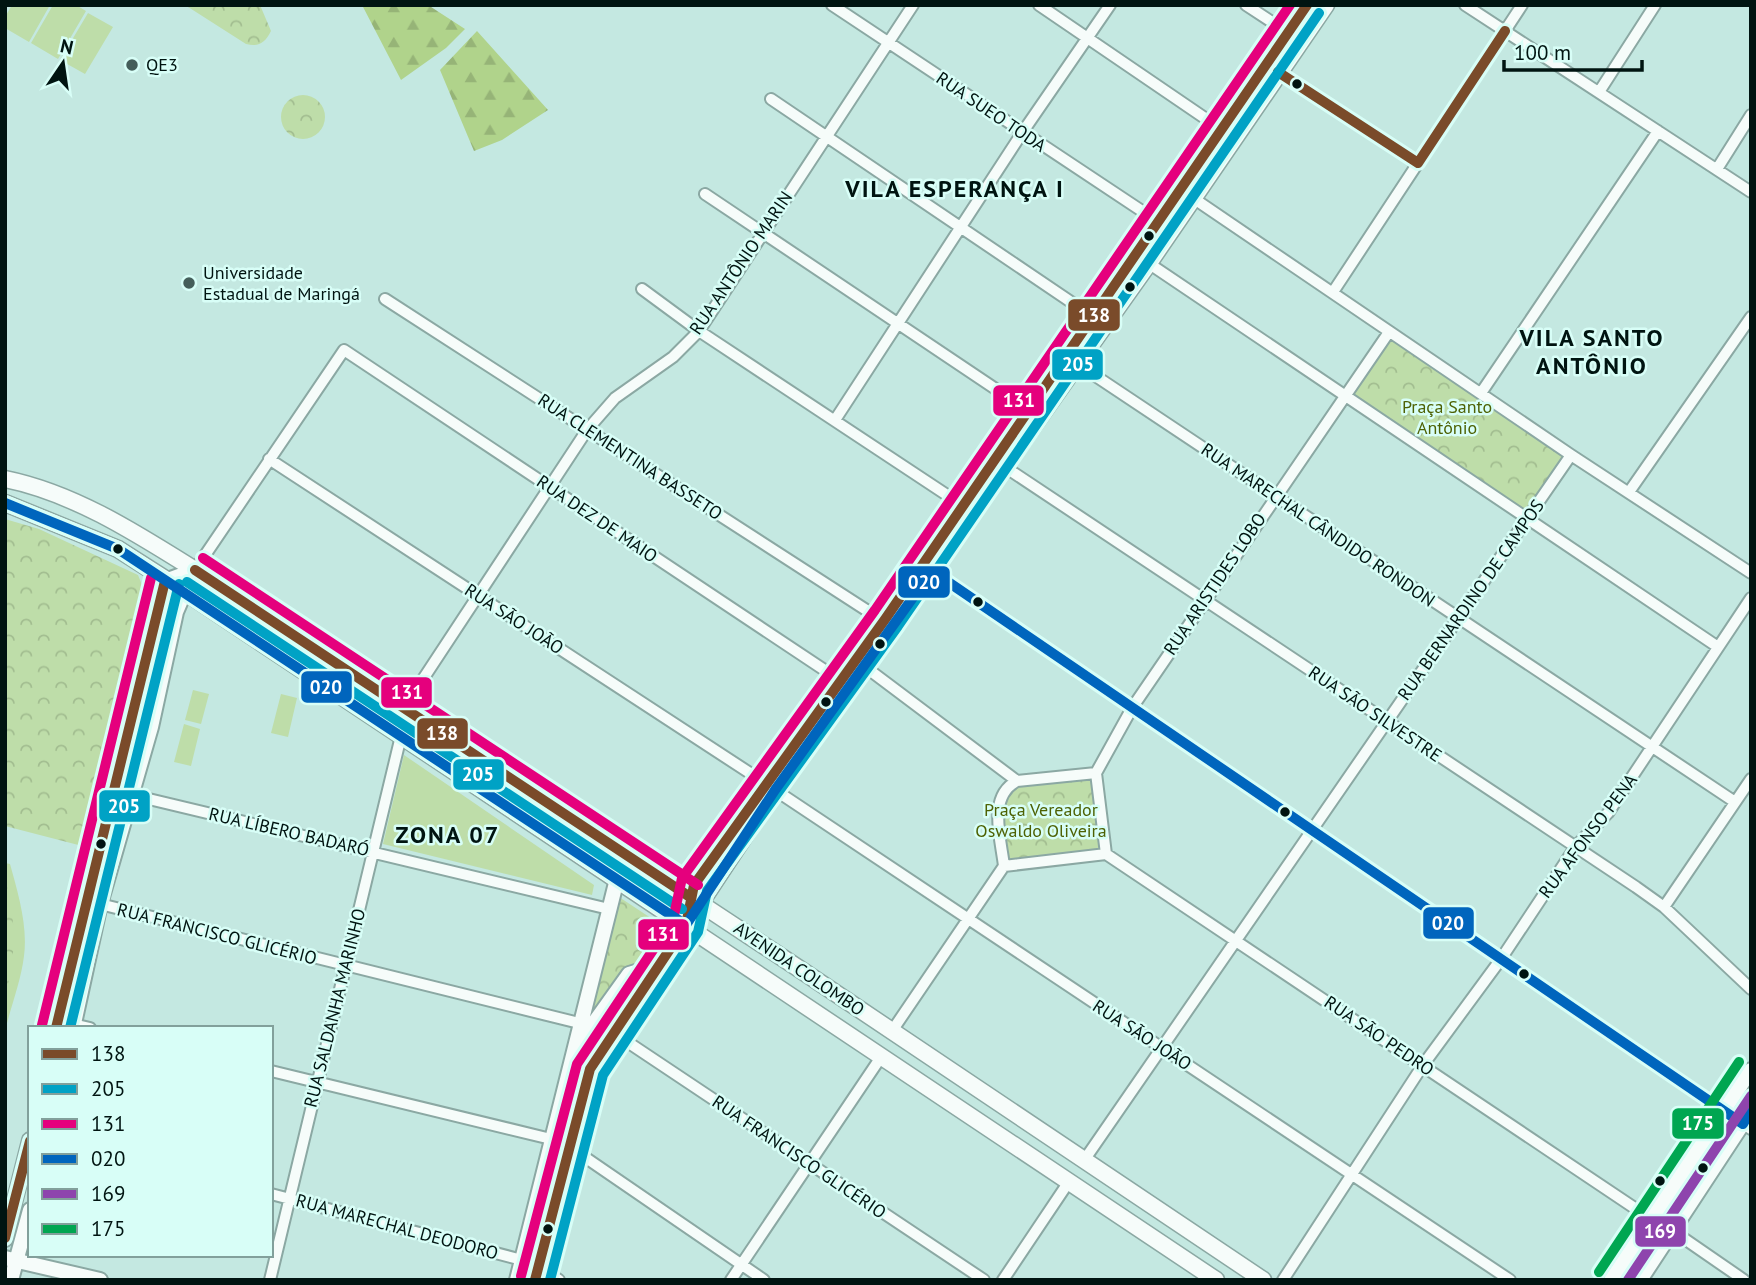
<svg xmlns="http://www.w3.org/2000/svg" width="1756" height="1285" font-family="'PT Sans',sans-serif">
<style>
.grass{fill:#bedda9}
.forest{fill:url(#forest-firs)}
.park{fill:url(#park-crowns)}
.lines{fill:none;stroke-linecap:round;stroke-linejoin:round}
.street-casing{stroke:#8ba8a3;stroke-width:14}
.secondary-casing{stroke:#8ba8a3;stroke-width:18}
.primary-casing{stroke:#8ba8a3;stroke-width:19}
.street{stroke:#f6fcfa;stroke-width:10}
.secondary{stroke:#f6fcfa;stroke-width:14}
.primary{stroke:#f6fcfa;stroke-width:16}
.bus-1-casing{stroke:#d8fef7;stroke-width:16}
.bus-2-casing{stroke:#d8fef7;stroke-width:16}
.bus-3-casing{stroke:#d8fef7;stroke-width:16}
.bus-4-casing{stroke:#d8fef7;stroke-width:16}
.bus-5-casing{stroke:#d8fef7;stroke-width:16}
.bus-6-casing{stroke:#d8fef7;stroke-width:16}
.bus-1{stroke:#7a4b2a;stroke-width:10}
.bus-2{stroke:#00a2c5;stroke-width:10}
.bus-3{stroke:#e5007d;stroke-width:10}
.bus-4{stroke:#0065bd;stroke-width:10}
.bus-5{stroke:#8e44ad;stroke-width:10}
.bus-6{stroke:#00a651;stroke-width:10}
.poi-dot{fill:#455e5a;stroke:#d8fef7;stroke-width:2.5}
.bus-dot{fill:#001411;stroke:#d8fef7;stroke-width:2.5}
.labels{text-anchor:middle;stroke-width:5;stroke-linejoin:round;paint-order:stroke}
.poi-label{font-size:18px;fill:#001411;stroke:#d8fef7;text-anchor:start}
.street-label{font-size:18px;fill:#001411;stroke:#d8fef7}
.park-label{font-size:18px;fill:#4d6103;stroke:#d8fef7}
.district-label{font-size:24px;font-weight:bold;letter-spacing:2px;fill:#001411;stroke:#d8fef7}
.line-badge{stroke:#d8fef7;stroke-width:2.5}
.badge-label{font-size:19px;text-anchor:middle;font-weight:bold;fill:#fff}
</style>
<defs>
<pattern id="forest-firs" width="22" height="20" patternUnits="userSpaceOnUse" patternTransform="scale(1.75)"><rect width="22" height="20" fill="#b0d38b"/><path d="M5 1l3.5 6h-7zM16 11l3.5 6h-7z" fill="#96b477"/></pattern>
<pattern id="park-crowns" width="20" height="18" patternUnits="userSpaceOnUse" patternTransform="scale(1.75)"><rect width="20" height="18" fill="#bedda9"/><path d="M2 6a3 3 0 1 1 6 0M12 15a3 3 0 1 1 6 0" fill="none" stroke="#a2bd90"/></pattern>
</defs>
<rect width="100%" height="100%" fill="#c4e8e1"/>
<path class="grass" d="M 12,5 L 50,5 L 29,42 L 5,28 L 5,17 Z
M 53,5 L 76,5 L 86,11 L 58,59 L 31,43 Z
M 88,13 L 113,27 L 85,74 L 60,60 Z
M 193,690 L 209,694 L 201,724 L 185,720 Z
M 281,694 L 297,698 L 288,737 L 271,733 Z
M 184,724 L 200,729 L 191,766 L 174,762 Z
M 404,755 L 594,885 L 592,895 L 383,844 Z
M 5,863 L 10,864 C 18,893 28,926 24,956 C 21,981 11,1006 5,1031 Z"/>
<path class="forest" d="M 362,5 L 428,5 L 465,29 L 446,48 L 401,80 Z
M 477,31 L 548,110 L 502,140 L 474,151 L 440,70 Z"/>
<path class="park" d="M 185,5 L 260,5 L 271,31 C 265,43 259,47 246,44 Z
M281 117a22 22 0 1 1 44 0a22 22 0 1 1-44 0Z
M 1389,332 L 1571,455 L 1527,519 L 1346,397 Z
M 5,519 L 39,529 L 138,575 L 147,597 L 90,848 L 5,826 Z
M 1096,773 L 1106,854 L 1004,866 L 1000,796 L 1006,786 Z
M 5,879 C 17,924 16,953 5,998 Z
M 613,893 L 663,926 L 571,1055 Z"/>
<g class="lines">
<g class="street-casing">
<path id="street" d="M 832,5 L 1151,217
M 1039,5 L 1215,125
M 1246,5 L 1281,28
M 1465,5 L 1751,192
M 1278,72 L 1418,163
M 1599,92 L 1655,5
M 771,99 L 1105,325
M 1717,169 L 1751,115
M 705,194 L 1021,406
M 1193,198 L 1571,455 L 1751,573
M 1129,250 L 1718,647
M 642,289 L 699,331 L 956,501
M 1333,292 L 1522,5
M 385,299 L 874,615
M 1076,363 L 1735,802
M 1481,393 L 1658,131
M 835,420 L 1022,133 L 1110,5
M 987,455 L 1636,887 L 1664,907 L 1751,989
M 269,459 L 759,779
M 1629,492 L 1751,317
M 195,570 L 344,350 L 850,687
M 932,571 L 1751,1129
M 864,666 L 1017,781
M 404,708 L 587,430 L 615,398 L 673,357 L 699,331 L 913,5
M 1096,773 L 1132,708 L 1389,332
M 1096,773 L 1106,854 L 1004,866 C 1001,839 987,796 1017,781 Z
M 775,790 L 1510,1280
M 132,795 L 609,909
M 1106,854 L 1651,1219
M 100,904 L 579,1023
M 1664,907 L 1751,779
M 73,1024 L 90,1028
M 892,1031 L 1004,866
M 614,1033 L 984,1280
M 271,1071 L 551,1139 L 570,1147 L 764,1280
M 1085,1159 L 1571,455
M 271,1194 L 522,1260 L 538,1266 L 559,1280
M 1673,1231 L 1744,1280
M 270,1280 L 401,736
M 731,1280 L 881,1057
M 1003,1280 L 1068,1183
M 1283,1280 L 1423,1065 L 1501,959 L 1576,846 L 1608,813 L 1751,598"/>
</g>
<g class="secondary-casing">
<path id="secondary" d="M 56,1028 L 158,603 L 165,581 L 195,570
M 73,1028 L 100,904 L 151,727 L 176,612 L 188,584
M 576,1048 L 629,974 L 662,964
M 5,1239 L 30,1140
M 5,1258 L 100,1280
M 11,1280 L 30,1210
M 517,1280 L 617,879
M 535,1280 L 590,1069 L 686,925
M 1611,1280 L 1751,1070
M 1640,1280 L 1751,1111"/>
</g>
<g class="primary-casing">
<path id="primary" d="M 5,479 C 74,493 136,533 195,570 L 798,968 L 1263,1280
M 5,503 L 118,549 L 184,591 L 1216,1280
M 667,912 L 1087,312 L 1297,5
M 686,925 L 775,790 L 1149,263 L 1326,5"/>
</g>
<use href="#street" class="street"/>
<use href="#secondary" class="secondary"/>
<use href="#primary" class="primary"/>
<g class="bus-1-casing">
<path id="bus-1" d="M 1278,72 L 1418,163
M 1418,163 L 1505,31
M 195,570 L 690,897
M 56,1028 L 165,581
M 5,1238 L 30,1141
M 535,1280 L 590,1069 L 686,925 L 694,885 L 886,618 L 1307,5"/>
</g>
<g class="bus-2-casing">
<path id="bus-2" d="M 187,582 L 682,909
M 70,1028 L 179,584
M 550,1280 L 603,1075 L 698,932 L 707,891 L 898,626 L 1319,13"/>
</g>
<g class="bus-3-casing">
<path id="bus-3" d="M 203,558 L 698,885
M 42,1025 L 151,578
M 521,1276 L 577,1064 L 673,920 L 682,878 L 875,610 L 1290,5"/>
</g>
<g class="bus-4-casing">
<path id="bus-4" d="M 5,503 L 118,549 L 686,925 L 775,790 L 932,571 L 1743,1124 L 1751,1111"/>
</g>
<g class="bus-5-casing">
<path id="bus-5" d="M 1628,1280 L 1751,1096"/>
</g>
<g class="bus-6-casing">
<path id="bus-6" d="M 1599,1272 L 1739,1062"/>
</g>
<use href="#bus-1" class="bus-1"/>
<use href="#bus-2" class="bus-2"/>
<use href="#bus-3" class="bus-3"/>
<use href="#bus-4" class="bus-4"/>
<use href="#bus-5" class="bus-5"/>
<use href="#bus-6" class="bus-6"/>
</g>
<g class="poi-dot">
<circle cx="132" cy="65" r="7"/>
<circle cx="189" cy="283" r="7"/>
</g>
<g class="bus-dot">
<circle cx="1297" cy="84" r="6"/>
<circle cx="1149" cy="236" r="6"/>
<circle cx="1130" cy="287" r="6"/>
<circle cx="118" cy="549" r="6"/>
<circle cx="978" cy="602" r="6"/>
<circle cx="880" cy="644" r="6"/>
<circle cx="826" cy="702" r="6"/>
<circle cx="1285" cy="812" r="6"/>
<circle cx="101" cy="844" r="6"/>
<circle cx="1524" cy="974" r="6"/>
<circle cx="1703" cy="1168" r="6"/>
<circle cx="1660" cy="1181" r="6"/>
<circle cx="548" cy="1229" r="6"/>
</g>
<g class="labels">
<g class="poi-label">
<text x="146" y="71">QE3</text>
<text x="203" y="279">Universidade<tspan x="203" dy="21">Estadual de Maringá</tspan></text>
</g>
<g class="street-label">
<text transform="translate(991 112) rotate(34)" y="6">RUA SUEO TODA</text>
<text transform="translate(741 263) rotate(-56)" y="6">RUA ANTÔNIO MARIN</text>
<text transform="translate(630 457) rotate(33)" y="6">RUA CLEMENTINA BASSETO</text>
<text transform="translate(597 519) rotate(34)" y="6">RUA DEZ DE MAIO</text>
<text transform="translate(1318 525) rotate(34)" y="6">RUA MARECHAL CÂNDIDO RONDON</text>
<text transform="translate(1215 584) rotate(-56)" y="6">RUA ARISTIDES LOBO</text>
<text transform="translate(1471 600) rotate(-55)" y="6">RUA BERNARDINO DE CAMPOS</text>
<text transform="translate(514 619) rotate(33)" y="6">RUA SÃO JOÃO</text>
<text transform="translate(1375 714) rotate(34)" y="6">RUA SÃO SILVESTRE</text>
<text transform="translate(289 832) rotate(13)" y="6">RUA LÍBERO BADARÓ</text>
<text transform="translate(1588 836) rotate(-53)" y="6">RUA AFONSO PENA</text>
<text transform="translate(217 934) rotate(14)" y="6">RUA FRANCISCO GLICÉRIO</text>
<text transform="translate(799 969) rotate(34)" y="6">AVENIDA COLOMBO</text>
<text transform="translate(335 1008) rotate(-76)" y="6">RUA SALDANHA MARINHO</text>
<text transform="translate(1142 1035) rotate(33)" y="6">RUA SÃO JOÃO</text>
<text transform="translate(1379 1036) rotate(34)" y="6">RUA SÃO PEDRO</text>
<text transform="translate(799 1157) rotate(34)" y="6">RUA FRANCISCO GLICÉRIO</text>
<text transform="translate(397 1227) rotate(15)" y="6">RUA MARECHAL DEODORO</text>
</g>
<g class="park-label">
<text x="1447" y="413">Praça Santo<tspan x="1447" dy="21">Antônio</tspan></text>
<text x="1041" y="816">Praça Vereador<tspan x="1041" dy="21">Oswaldo Oliveira</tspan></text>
</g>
<g class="district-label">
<text x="955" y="197">VILA ESPERANÇA I</text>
<text x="1592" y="346">VILA SANTO<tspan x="1592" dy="28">ANTÔNIO</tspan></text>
<text x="448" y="843">ZONA 07</text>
</g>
</g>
<g class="line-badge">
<rect x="1067" y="298" width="54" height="34" rx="7" fill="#7a4b2a"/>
<rect x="1051" y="348" width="53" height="33" rx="7" fill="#00a2c5"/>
<rect x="992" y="384" width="53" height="33" rx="7" fill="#e5007d"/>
<rect x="897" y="565" width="54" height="34" rx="7" fill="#0065bd"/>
<rect x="300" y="670" width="53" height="34" rx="7" fill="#0065bd"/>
<rect x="380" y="676" width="53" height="33" rx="7" fill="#e5007d"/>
<rect x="416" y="717" width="53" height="33" rx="7" fill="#7a4b2a"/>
<rect x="452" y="758" width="53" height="33" rx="7" fill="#00a2c5"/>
<rect x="98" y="789" width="53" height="34" rx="7" fill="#00a2c5"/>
<rect x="1422" y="906" width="53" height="34" rx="7" fill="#0065bd"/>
<rect x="637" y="918" width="53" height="33" rx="7" fill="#e5007d"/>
<rect x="1671" y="1107" width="54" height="33" rx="7" fill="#00a651"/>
<rect x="1634" y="1215" width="53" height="33" rx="7" fill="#8e44ad"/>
</g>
<g class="badge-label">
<text x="1094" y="322">138</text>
<text x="1078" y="371">205</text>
<text x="1019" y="407">131</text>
<text x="924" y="589">020</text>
<text x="326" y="694">020</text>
<text x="407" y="699">131</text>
<text x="442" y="740">138</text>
<text x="478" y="781">205</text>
<text x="124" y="813">205</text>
<text x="1448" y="930">020</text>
<text x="663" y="941">131</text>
<text x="1698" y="1130">175</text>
<text x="1660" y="1238">169</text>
</g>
<rect width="1756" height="1285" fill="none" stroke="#001411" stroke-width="14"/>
<rect x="28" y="1026" width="245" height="231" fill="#d8fef7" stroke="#82a09b" stroke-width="2"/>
<rect x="42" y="1049" width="35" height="10" fill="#7a4b2a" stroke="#82a09b" stroke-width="2"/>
<text x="91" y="1061" font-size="21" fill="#001411">138</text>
<rect x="42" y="1084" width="35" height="10" fill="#00a2c5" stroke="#82a09b" stroke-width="2"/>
<text x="91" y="1096" font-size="21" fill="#001411">205</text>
<rect x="42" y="1119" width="35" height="10" fill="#e5007d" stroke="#82a09b" stroke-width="2"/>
<text x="91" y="1131" font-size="21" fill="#001411">131</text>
<rect x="42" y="1154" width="35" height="10" fill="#0065bd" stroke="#82a09b" stroke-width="2"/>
<text x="91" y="1166" font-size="21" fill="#001411">020</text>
<rect x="42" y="1189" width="35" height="10" fill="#8e44ad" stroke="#82a09b" stroke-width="2"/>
<text x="91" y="1201" font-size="21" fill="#001411">169</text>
<rect x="42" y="1224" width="35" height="10" fill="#00a651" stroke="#82a09b" stroke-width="2"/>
<text x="91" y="1236" font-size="21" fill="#001411">175</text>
<g transform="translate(63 63) rotate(13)" stroke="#d8fef7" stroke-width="5" paint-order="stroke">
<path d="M0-5L12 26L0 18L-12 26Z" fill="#001411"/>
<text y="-10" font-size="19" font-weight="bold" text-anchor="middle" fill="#001411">N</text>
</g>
<path d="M1504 60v10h138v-10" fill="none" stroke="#001411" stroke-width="3.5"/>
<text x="1514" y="60" font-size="21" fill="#001411" stroke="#d8fef7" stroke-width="5" paint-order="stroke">100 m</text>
</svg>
